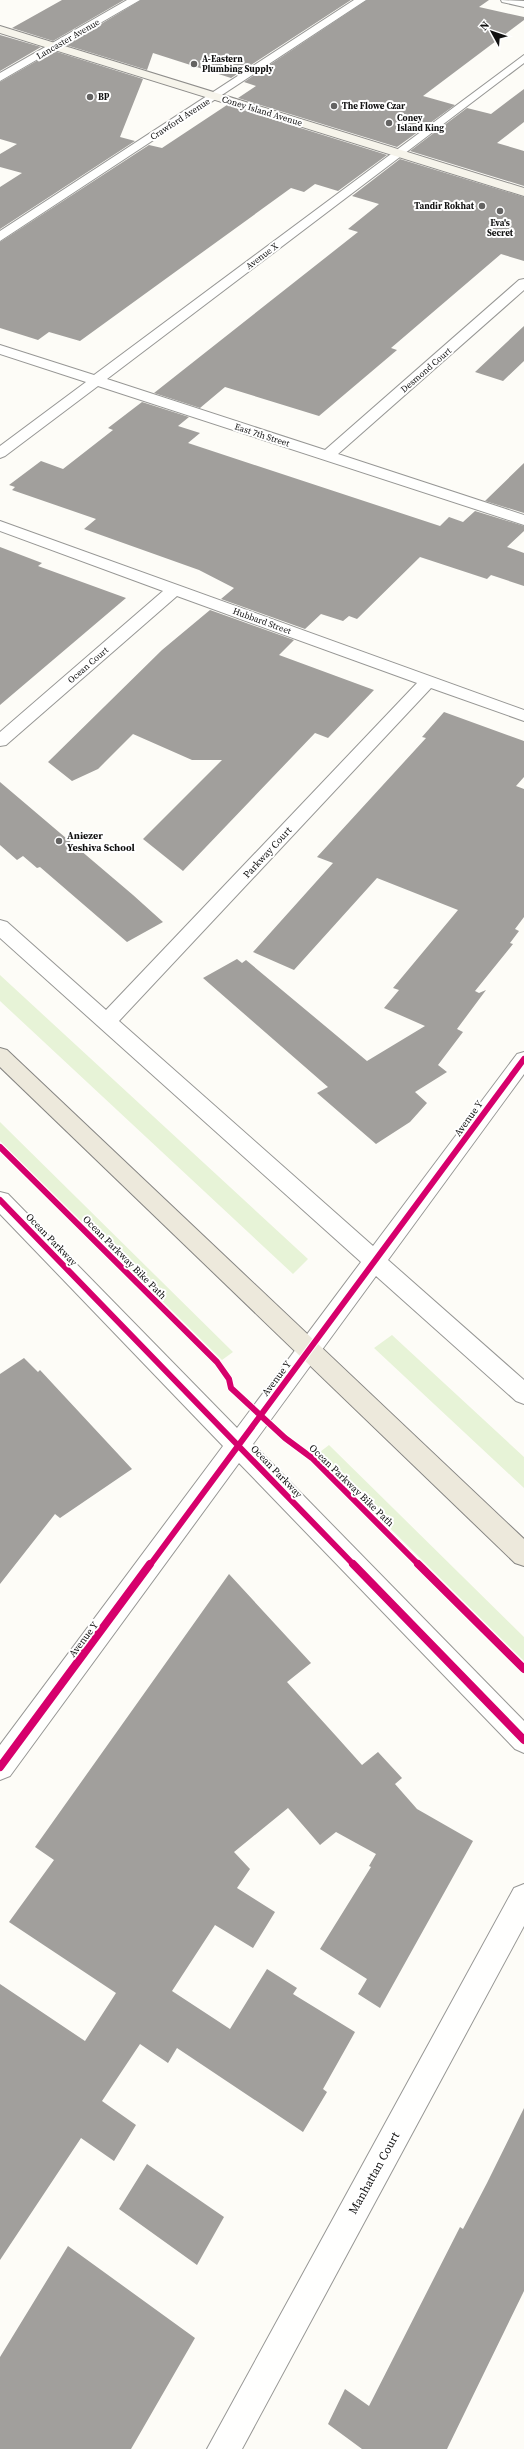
<svg xmlns="http://www.w3.org/2000/svg" width="524" height="2449" font-family="'Source Serif 4',serif">
<style>
.green{fill:#e7f3d7}
.building{fill:#a19f9c}
.lines{fill:none;stroke-linecap:round;stroke-linejoin:round}
.minor-casing{stroke:#979795;stroke-width:2}
.secondary-casing{stroke:#8e8d8b;stroke-width:2}
.primary-casing{stroke:#858482;stroke-width:2}
.minor{fill:#fffffe;fill-rule:evenodd}
.secondary{fill:#f6f4eb;fill-rule:evenodd}
.primary{fill:#ede9dc;fill-rule:evenodd}
.cycleway-far1-casing{stroke:#fff;stroke-width:8}
.cycleway-casing{stroke:#fff;stroke-width:10}
.cycleway-far1{stroke:#d6006c;stroke-width:6}
.cycleway{stroke:#d6006c;stroke-width:8}
.poi-dot{fill:#646362;stroke:#fff;stroke-width:1.5}
.labels{text-anchor:middle;stroke-width:4;stroke-linejoin:round;paint-order:stroke}
.far-street-label{font-size:9px;fill:#111;stroke:#fff}
.far-poi-label{font-size:9px;font-weight:bold;fill:#111;stroke:#fff;text-anchor:start}
.poi-label{font-size:10px;font-weight:bold;fill:#111;stroke:#fff;text-anchor:start}
.street-label{font-size:10px;fill:#111;stroke:#fff}
.near-street-label{font-size:12px;fill:#111;stroke:#fff}
</style>
<rect width="100%" height="100%" fill="#fdfcf7"/>
<path class="green" d="M 0,975 L 308,1259 L 293,1274 L 0,1001 Z
M 0,1122 L 233,1352 L 222,1360 L 0,1141 Z
M 392,1335 L 524,1457 L 524,1488 L 374,1348 Z
M 329,1445 L 524,1637 L 524,1661 L 316,1455 Z"/>
<path class="building" d="M 62,0 L 124,0 L 53,41 L 12,28 Z
M 141,0 L 351,0 L 231,78 L 153,53 L 147,70 L 66,45 Z
M 367,0 L 489,0 L 479,7 L 524,17 L 524,20 L 423,96 L 455,105 L 397,147 L 238,98 L 256,86 L 244,82 Z
M 0,35 L 41,47 L 0,71 Z
M 54,51 L 143,79 L 120,137 L 135,141 L 0,229 L 0,187 L 22,173 L 0,167 L 0,154 L 17,144 L 0,139 L 0,82 Z
M 524,89 L 524,122 L 497,143 L 524,151 L 524,186 L 410,151 L 467,108 L 491,114 Z
M 227,105 L 387,155 L 338,191 L 315,184 L 304,192 L 291,188 L 80,341 L 49,332 L 38,340 L 0,328 L 0,242 L 149,145 L 162,148 Z
M 400,159 L 524,197 L 524,261 L 501,254 L 391,348 L 397,350 L 319,416 L 225,387 L 200,408 L 154,393 L 358,232 L 348,229 L 379,204 L 352,196 Z
M 524,326 L 524,361 L 503,381 L 475,372 Z
M 142,402 L 189,417 L 178,426 L 200,433 L 188,443 L 440,526 L 449,517 L 463,522 L 475,511 L 524,526 L 524,531 L 507,547 L 524,553 L 524,586 L 491,575 L 487,579 L 420,557 L 357,619 L 349,616 L 343,621 L 321,614 L 305,629 L 221,599 L 234,588 L 199,570 L 84,529 L 96,519 L 12,490 L 15,487 L 9,485 L 41,461 L 63,469 L 113,430 L 108,428 Z
M 524,463 L 524,513 L 485,501 Z
M 0,547 L 42,563 L 38,566 L 126,598 L 0,705 Z
M 210,610 L 294,640 L 279,655 L 374,690 L 328,738 L 315,733 L 183,871 L 143,839 L 222,760 L 192,760 L 133,734 L 98,769 L 72,781 L 48,762 L 162,650 Z
M 444,712 L 524,741 L 524,777 L 516,786 L 524,789 L 524,917 L 515,929 L 519,931 L 510,943 L 513,944 L 475,991 L 479,993 L 486,990 L 457,1029 L 463,1032 L 438,1065 L 447,1072 L 415,1092 L 427,1103 L 410,1122 L 376,1144 L 317,1093 L 328,1087 L 203,978 L 237,959 L 242,963 L 246,960 L 367,1061 L 425,1026 L 384,1008 L 399,990 L 393,988 L 458,910 L 377,878 L 294,970 L 253,952 L 333,863 L 317,857 L 426,738 L 422,737 Z
M 0,782 L 133,895 L 163,922 L 127,942 L 40,867 L 37,868 L 23,856 L 17,860 L 0,845 Z
M 24,1358 L 38,1372 L 40,1370 L 132,1469 L 60,1518 L 55,1514 L 0,1584 L 0,1374 Z
M 229,1574 L 311,1663 L 287,1682 L 336,1736 L 362,1765 L 378,1752 L 402,1778 L 395,1784 L 417,1809 L 473,1841 L 380,2008 L 358,1994 L 367,1979 L 320,1949 L 371,1867 L 369,1866 L 376,1854 L 336,1832 L 320,1845 L 288,1808 L 234,1852 L 250,1869 L 237,1888 L 275,1912 L 253,1948 L 215,1925 L 172,1991 L 230,2029 L 267,1969 L 297,1988 L 293,1994 L 355,2032 L 323,2089 L 327,2092 L 303,2132 L 177,2048 L 168,2063 L 140,2044 L 102,2101 L 136,2125 L 114,2161 L 81,2138 L 0,2260 L 0,1984 L 85,2041 L 116,1993 L 9,1922 L 54,1860 L 35,1847 Z
M 524,2108 L 524,2291 L 447,2449 L 362,2449 L 328,2424 L 345,2389 L 369,2406 L 460,2227 L 463,2229 L 487,2183 Z
M 147,2164 L 224,2217 L 197,2265 L 119,2209 Z
M 68,2246 L 195,2338 L 131,2449 L 0,2449 L 0,2357 Z"/>
<g class="lines">
<g class="minor-casing">
<path id="minor" d="M 127,0 L 140,0 L 0,81 L 0,73 Z
M 354,0 L 366,0 L 0,241 L 0,231 Z
M 501,0 L 524,1 L 524,7 L 502,2 Z
M 524,55 L 524,63 L 107,379 L 325,450 L 519,280 L 524,279 L 524,290 L 338,454 L 524,515 L 524,525 L 98,386 L 5,456 L 0,458 L 0,446 L 86,382 L 0,354 L 0,345 L 94,375 Z
M 0,521 L 524,710 L 524,721 L 431,688 L 119,1021 L 373,1246 L 517,1054 L 524,1052 L 524,1074 L 388,1260 L 524,1380 L 524,1404 L 516,1401 L 376,1276 L 253,1444 L 524,1721 L 524,1753 L 515,1749 L 239,1463 L 10,1776 L 0,1780 L 0,1745 L 223,1446 L 0,1214 L 0,1192 L 8,1194 L 237,1428 L 361,1262 L 0,938 L 0,920 L 7,922 L 106,1010 L 417,683 L 177,596 L 6,745 L 0,746 L 0,732 L 163,591 L 0,531 Z
M 524,1884 L 524,1926 L 242,2449 L 207,2449 L 514,1888 Z"/>
</g>
<g class="secondary-casing">
<path id="secondary" d="M 0,26 L 524,188 L 524,196 L 0,33 Z"/>
</g>
<g class="primary-casing">
<path id="primary" d="M 0,1048 L 7,1050 L 524,1539 L 524,1566 L 515,1563 L 0,1067 Z"/>
</g>
<use href="#minor" class="minor"/>
<use href="#secondary" class="secondary"/>
<use href="#primary" class="primary"/>
<g class="cycleway-far1-casing">
<path id="cycleway-far1" d="M 0,1147 L 217,1362 L 229,1379 L 231,1388 L 285,1438 L 312,1458 L 419,1565
M 0,1200 L 354,1565
M 150,1565 L 524,1059"/>
</g>
<g class="cycleway-casing">
<path id="cycleway" d="M 353,1564 L 524,1740
M 418,1564 L 524,1669
M 0,1767 L 150,1564"/>
</g>
<use href="#cycleway-far1" class="cycleway-far1"/>
<use href="#cycleway" class="cycleway"/>
</g>
<g class="poi-dot">
<circle cx="194" cy="64" r="4"/>
<circle cx="90" cy="97" r="4"/>
<circle cx="334" cy="106" r="4"/>
<circle cx="389" cy="123" r="4"/>
<circle cx="482" cy="206" r="4"/>
<circle cx="500" cy="211" r="4"/>
<circle cx="59" cy="841" r="4"/>
</g>
<g class="labels">
<g class="far-street-label">
<text transform="translate(68 39) rotate(-30)" y="3">Lancaster Avenue</text>
<text transform="translate(262 111) rotate(17)" y="3">Coney Island Avenue</text>
<text transform="translate(180 119) rotate(-33)" y="3">Crawford Avenue</text>
<text transform="translate(262 256) rotate(-37)" y="3">Avenue X</text>
<text transform="translate(426 370) rotate(-41)" y="3">Desmond Court</text>
<text transform="translate(262 435) rotate(18)" y="3">East 7th Street</text>
<text transform="translate(262 621) rotate(20)" y="3">Hubbard Street</text>
<text transform="translate(88 665) rotate(-41)" y="3">Ocean Court</text>
</g>
<g class="far-poi-label">
<text x="202" y="62">A-Eastern<tspan x="202" dy="10">Plumbing Supply</tspan></text>
<text x="98" y="100">BP</text>
<text x="342" y="109">The Flowe Czar</text>
<text x="397" y="121">Coney<tspan x="397" dy="10">Island King</tspan></text>
<text x="474" y="209" text-anchor="end">Tandir Rokhat</text>
<text x="500" y="226" text-anchor="middle">Eva's<tspan x="500" dy="10">Secret</tspan></text>
</g>
<g class="poi-label">
<text x="67" y="839">Aniezer<tspan x="67" dy="12">Yeshiva School</tspan></text>
</g>
<g class="street-label">
<text transform="translate(267 852) rotate(-47)" y="4">Parkway Court</text>
<text transform="translate(468 1118) rotate(-54)" y="4">Avenue Y</text>
<text transform="translate(52 1239) rotate(46)" y="4">Ocean Parkway</text>
<text transform="translate(125 1257) rotate(45)" y="4">Ocean Parkway Bike Path</text>
<text transform="translate(276 1378) rotate(-53)" y="4">Avenue Y</text>
<text transform="translate(277 1471) rotate(46)" y="4">Ocean Parkway</text>
<text transform="translate(352 1485) rotate(44)" y="4">Ocean Parkway Bike Path</text>
<text transform="translate(83 1639) rotate(-53)" y="4">Avenue Y</text>
</g>
<g class="near-street-label">
<text transform="translate(374 2173) rotate(-61)" y="4">Manhattan Court</text>
</g>
</g>
<g transform="translate(492 32) rotate(310)" stroke="#ffffff" stroke-width="3" paint-order="stroke">
<path d="M0-3L7 15L0 10L-7 15Z" fill="#111111"/>
<text y="-6" font-size="11" font-weight="bold" text-anchor="middle" fill="#111111">N</text>
</g>
</svg>
